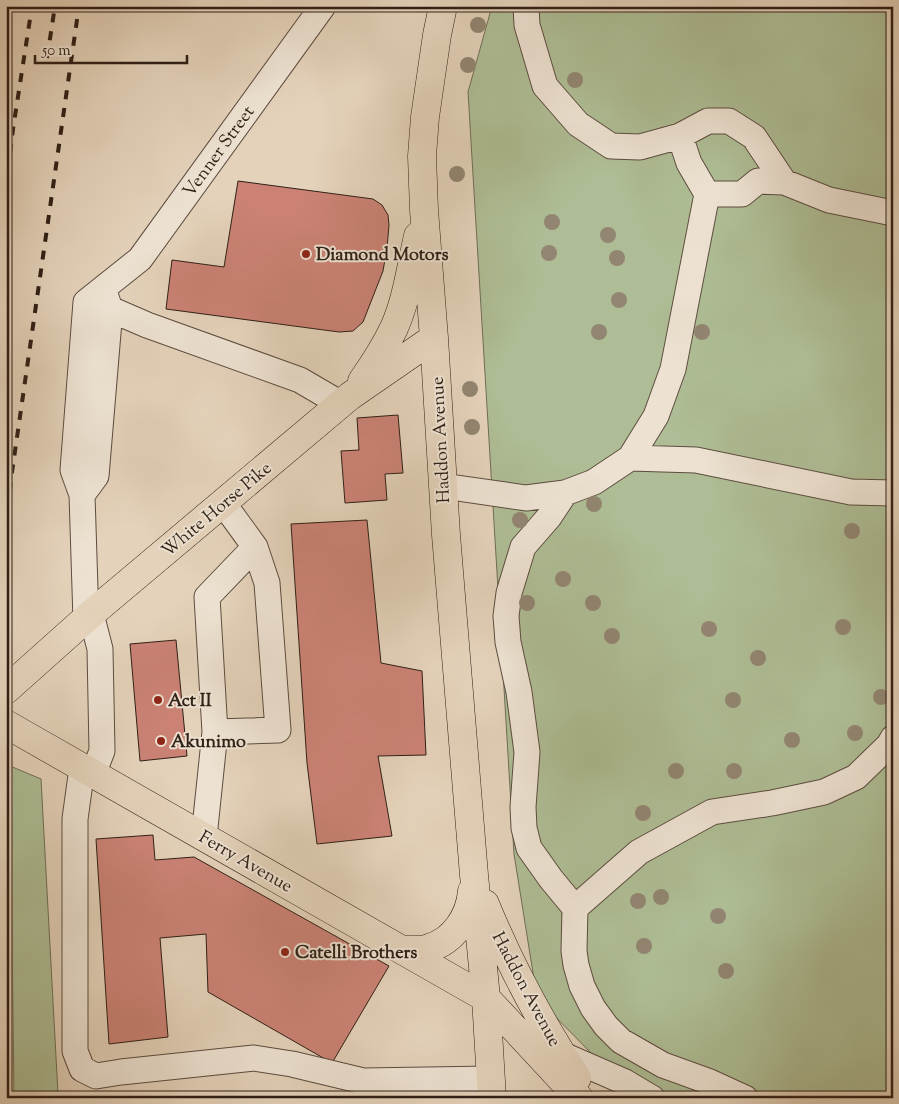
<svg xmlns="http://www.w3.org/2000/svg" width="899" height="1104" font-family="'Sorts Mill Goudy',serif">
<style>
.green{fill:#aebd95;stroke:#6e6e56}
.building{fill:#cb8275;stroke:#2f1f16}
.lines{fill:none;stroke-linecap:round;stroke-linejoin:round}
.minor-casing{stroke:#5c4c3f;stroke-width:27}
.major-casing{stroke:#2f1f16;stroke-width:29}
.minor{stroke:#ede2d2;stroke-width:25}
.major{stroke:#e4d2ba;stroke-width:28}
.rail{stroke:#2f1f16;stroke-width:4;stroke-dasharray:9 9;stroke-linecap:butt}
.tree{fill:#928571}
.poi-dot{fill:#8f2418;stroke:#ede2d2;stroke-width:2}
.labels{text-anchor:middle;stroke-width:4;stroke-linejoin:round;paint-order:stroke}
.street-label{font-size:18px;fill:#2f1f16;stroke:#ede2d2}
.poi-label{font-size:18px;font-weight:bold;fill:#2f1f16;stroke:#ede2d2;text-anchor:start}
</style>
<rect width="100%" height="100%" fill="#e4d2ba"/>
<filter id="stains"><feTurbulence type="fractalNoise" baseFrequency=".004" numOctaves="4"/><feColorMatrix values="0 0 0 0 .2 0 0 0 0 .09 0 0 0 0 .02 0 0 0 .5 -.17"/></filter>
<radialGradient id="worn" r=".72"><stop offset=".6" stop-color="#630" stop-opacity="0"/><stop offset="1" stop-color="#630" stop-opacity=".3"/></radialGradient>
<path class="green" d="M 492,6 L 893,6 L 893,1098 L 669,1098 L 592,1054 L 537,998 L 514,854 L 468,92 Z
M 10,766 L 41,779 L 58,1094 L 56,1098 L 14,1098 Z"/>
<path class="building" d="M 238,181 L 373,199 L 382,205 L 388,215 L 389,225 L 387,248 L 383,271 L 363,322 L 353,331 L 339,332 L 166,309 L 172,260 L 224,267 Z
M 398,415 L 403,473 L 385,474 L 387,500 L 345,503 L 341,451 L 359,450 L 357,418 Z
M 367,520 L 381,663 L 422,671 L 426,755 L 378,756 L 392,836 L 317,844 L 307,763 L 291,524 Z
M 176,640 L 187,756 L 140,761 L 130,644 Z
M 153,835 L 155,860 L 194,857 L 389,966 L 332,1063 L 208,992 L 206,934 L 160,938 L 168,1037 L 109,1044 L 96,839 Z"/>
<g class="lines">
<g class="minor-casing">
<path id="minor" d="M 680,136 L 708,121 L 729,121 L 754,137 L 784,182
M 707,194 L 742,194 L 758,181 L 784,182 L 829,200 L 888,212 L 893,212
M 110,309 L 147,325 L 300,380 L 341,404
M 630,458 L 696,460 L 851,492 L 893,493
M 443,486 L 526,498 L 565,493 L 594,482 L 630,458 L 656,416 L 673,369 L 707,194 L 689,163 L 680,136 L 640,147 L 611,146 L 578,124 L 545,86 L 527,25 L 526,6
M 565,493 L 549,517 L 523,547 L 509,593 L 506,616 L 508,642 L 519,692 L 527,752 L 523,807 L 524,828 L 529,848 L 551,879 L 575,908 L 574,951 L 576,965 L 582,986 L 593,1008 L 606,1026 L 621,1041 L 663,1065 L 710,1082 L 745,1098
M 82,495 L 96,476 L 110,309 L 105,294
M 91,614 L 100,649 L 102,751 L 93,774
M 86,620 L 82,495 L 73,470 L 86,302 L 140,259 L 323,6
M 215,732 L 207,597 L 255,547
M 82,768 L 75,819 L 75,1051 L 82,1069 L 96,1076 L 121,1072 L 254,1058 L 292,1064 L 363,1081 L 490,1079
M 204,837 L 215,732 L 278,730 L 267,583 L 255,547 L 223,503
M 575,908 L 639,852 L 712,812 L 772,803 L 824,792 L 856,777 L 889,745 L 893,738
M 563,1055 L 625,1082 L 652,1098"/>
</g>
<g class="major-casing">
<path id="major" d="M 443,6 L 437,35 L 425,117 L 422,156 L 424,210 L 434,338 L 446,535 L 474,875 L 486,998 L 492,1098
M 362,381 C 374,364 385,347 394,328 C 407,299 411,266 418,236
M 6,690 L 91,614 L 350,396 L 434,338
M 6,724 L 486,998 L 579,1098
M 485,904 C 510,965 541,1023 577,1078
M 405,950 C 412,950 421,951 429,948 C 454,941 470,916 472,891"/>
</g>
<use href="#minor" class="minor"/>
<use href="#major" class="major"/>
<path class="rail" d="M 47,58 L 55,6
M 6,189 L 13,129 L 32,6
M 6,527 L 12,472 L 79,6"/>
</g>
<g class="tree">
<circle cx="478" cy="25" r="8"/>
<circle cx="468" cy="65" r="8"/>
<circle cx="575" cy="80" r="8"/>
<circle cx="457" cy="174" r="8"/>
<circle cx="552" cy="222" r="8"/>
<circle cx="608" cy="235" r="8"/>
<circle cx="549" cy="253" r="8"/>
<circle cx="617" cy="258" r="8"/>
<circle cx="619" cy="300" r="8"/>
<circle cx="599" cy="332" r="8"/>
<circle cx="702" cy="332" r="8"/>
<circle cx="470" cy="389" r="8"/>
<circle cx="472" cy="427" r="8"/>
<circle cx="594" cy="504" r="8"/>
<circle cx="520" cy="520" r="8"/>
<circle cx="852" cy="531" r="8"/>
<circle cx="563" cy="579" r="8"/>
<circle cx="527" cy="603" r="8"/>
<circle cx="593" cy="603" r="8"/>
<circle cx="843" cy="627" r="8"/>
<circle cx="709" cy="629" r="8"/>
<circle cx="612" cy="636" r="8"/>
<circle cx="758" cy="658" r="8"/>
<circle cx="881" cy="697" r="8"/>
<circle cx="733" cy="700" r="8"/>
<circle cx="855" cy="733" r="8"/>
<circle cx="792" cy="740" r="8"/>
<circle cx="676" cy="771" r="8"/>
<circle cx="734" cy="771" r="8"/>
<circle cx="643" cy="813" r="8"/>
<circle cx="661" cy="897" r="8"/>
<circle cx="638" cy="901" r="8"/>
<circle cx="718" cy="916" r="8"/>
<circle cx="644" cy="946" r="8"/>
<circle cx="726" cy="971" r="8"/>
</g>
<g class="poi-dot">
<circle cx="306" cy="254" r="5"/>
<circle cx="158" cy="700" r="5"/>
<circle cx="161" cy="741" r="5"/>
<circle cx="285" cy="952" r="5"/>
</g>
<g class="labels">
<g class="street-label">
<text transform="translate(218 151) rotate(-54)" y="6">Venner Street</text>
<text transform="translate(440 440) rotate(-93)" y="6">Haddon Avenue</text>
<text transform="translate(216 509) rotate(-40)" y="6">White Horse Pike</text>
<text transform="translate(246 861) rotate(30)" y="6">Ferry Avenue</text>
<text transform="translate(527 989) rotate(62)" y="6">Haddon Avenue</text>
</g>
<g class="poi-label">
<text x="316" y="260">Diamond Motors</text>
<text x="168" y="706">Act II</text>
<text x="171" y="747">Akunimo</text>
<text x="295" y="958">Catelli Brothers</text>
</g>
</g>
<rect width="899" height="1104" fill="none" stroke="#e4d2ba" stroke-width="25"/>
<rect x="8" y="8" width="884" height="1089" fill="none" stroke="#2f1f16" stroke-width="2.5"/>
<rect x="12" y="12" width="874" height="1079" fill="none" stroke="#2f1f16"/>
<path d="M35 55v8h152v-8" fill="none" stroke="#2f1f16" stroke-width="2.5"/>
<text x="42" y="55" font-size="15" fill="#2f1f16" stroke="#ede2d2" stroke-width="4" paint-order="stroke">50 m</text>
<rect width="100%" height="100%" filter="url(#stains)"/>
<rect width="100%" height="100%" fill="url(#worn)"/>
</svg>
